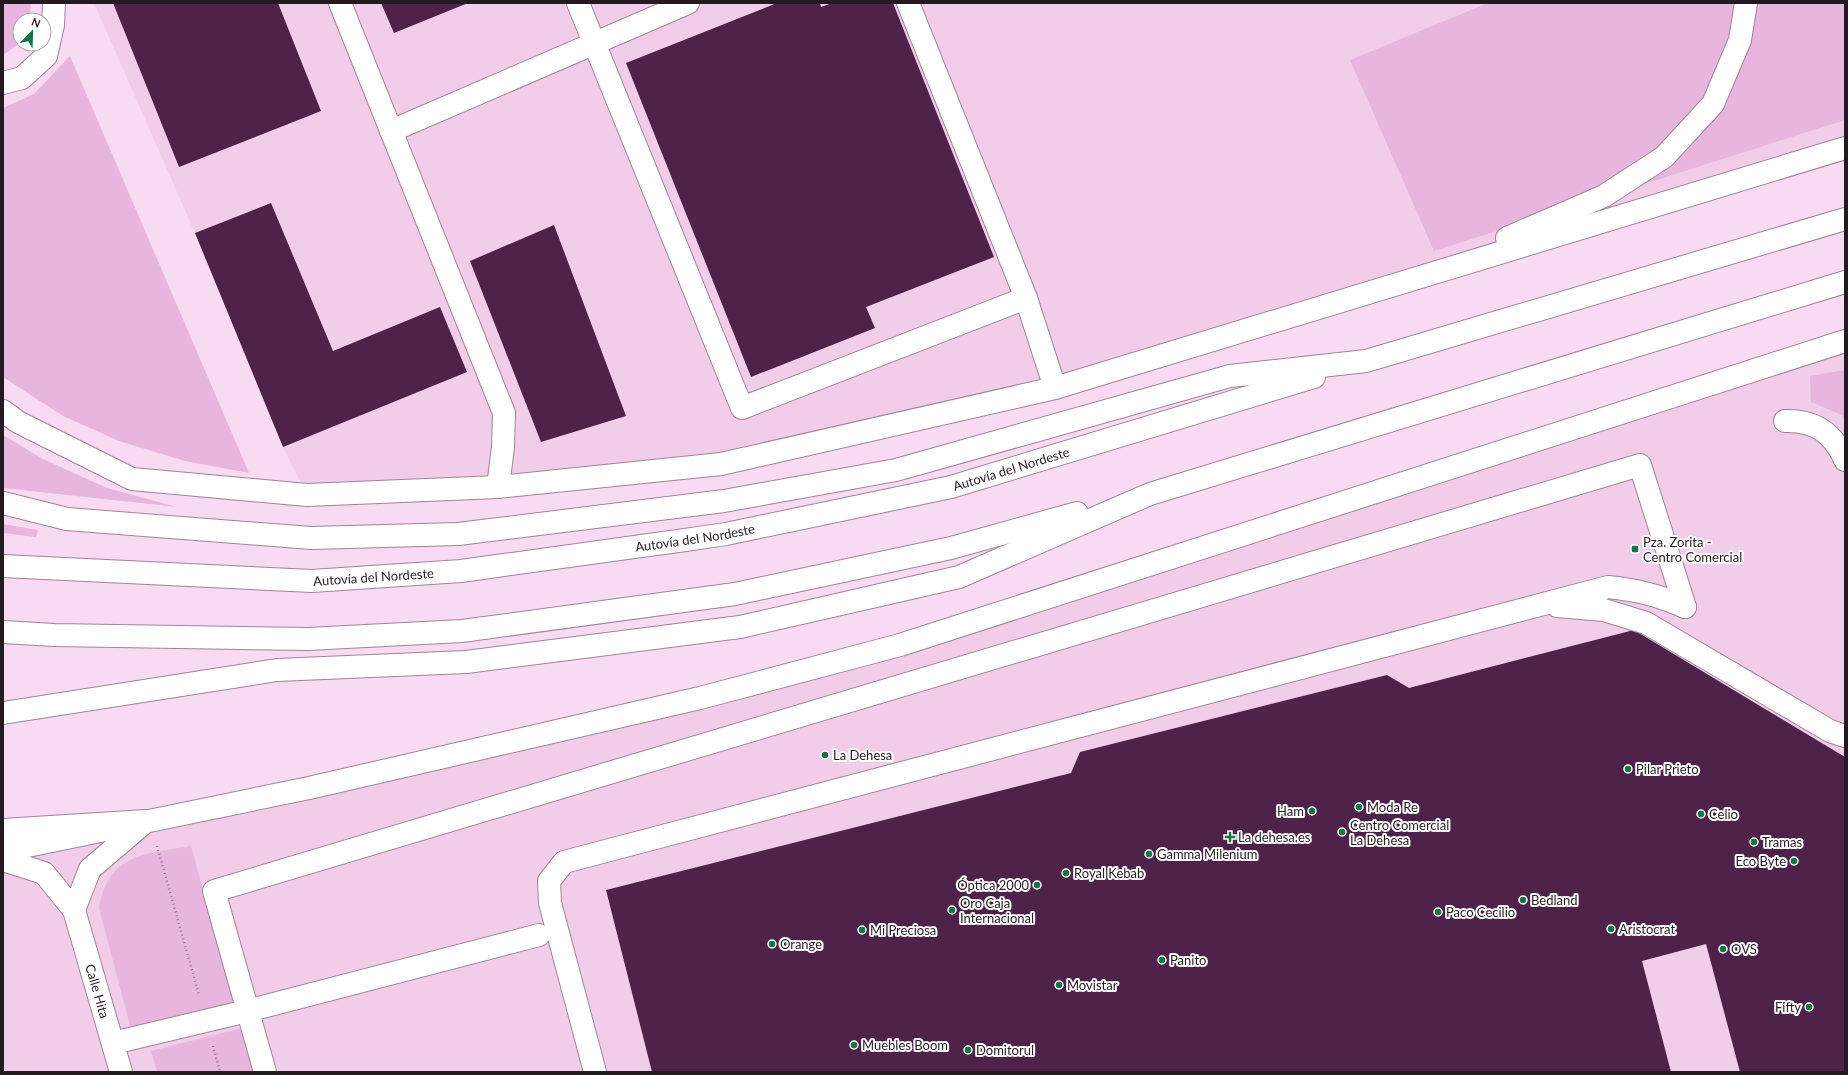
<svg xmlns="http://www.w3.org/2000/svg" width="1848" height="1075" font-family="Lato,sans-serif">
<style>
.built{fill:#f1cdea}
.green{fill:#e8b5de}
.building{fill:#4f2249}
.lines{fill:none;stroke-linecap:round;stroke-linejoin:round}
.minor-casing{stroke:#9f849a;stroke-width:24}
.highway-casing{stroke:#9f849a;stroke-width:24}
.path{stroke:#8f7b8b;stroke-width:2.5;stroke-dasharray:1 3;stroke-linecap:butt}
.minor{stroke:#fff;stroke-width:22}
.highway{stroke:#fff;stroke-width:22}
.poi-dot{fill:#137349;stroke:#fff;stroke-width:1.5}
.labels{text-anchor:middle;stroke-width:4;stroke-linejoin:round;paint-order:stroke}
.street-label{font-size:13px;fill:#241a22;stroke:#fff}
.poi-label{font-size:13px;fill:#241a22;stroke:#fff;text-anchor:start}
</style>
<rect width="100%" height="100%" fill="#f8daf2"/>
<path class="built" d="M 94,3 L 1845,3 L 1845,148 L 1055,388 L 721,464 L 307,495 L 283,447 L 195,233 Z
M 1845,341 L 1845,1072 L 3,1072 L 3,851 L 700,698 Z"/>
<path class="green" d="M 3,3 L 31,3 L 29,20 L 20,20 C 20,43 23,42 3,55 Z
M 1488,3 L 1845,3 L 1845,120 L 1434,251 L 1350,60 Z
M 70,56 L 249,473 L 185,461 L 119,441 L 63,416 L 3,377 L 3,108 L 34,94 Z
M 1845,370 L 1845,420 L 1842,415 L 1811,402 L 1810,376 Z
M 3,435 L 43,459 L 107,488 L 177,507 L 3,488 Z
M 3,524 L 38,530 L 36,537 L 3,533 Z
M 191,846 L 235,1005 L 132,1033 L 99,908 C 109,853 145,854 191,846 Z
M 242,1028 L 255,1072 L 157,1072 L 151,1051 Z"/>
<path class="building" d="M 113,3 L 278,3 L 321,111 L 179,167 Z
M 381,3 L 468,3 L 394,33 Z
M 777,3 L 820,3 L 821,7 L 832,3 L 893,3 L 994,257 L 866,307 L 875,328 L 751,377 L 626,63 Z
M 271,203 L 333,351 L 440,307 L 467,372 L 283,447 L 195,233 Z
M 554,225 L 626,416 L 541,442 L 470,261 Z
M 1634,630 L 1845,757 L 1845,1072 L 1740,1072 L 1706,944 L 1642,961 L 1671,1072 L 652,1072 L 606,890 L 1071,773 L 1080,752 L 1387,675 L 1409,688 Z"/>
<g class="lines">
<g class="minor-casing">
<g id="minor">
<path d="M 340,3 L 504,413 L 503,447 L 498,487"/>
<path d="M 578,3 L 742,408 L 1026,298"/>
<path d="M 908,3 L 1026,298 L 1055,388"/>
<path d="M 3,83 L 22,78 L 46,56 L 53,25 L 54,3"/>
<path d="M 391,131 L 688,3"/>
<path d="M 1507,238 L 1604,196 L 1664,157 L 1713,104 L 1740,40 L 1746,3"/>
<path d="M 3,411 L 18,422 L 132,479 L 307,495 L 498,487 L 721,464 L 1055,388 L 1845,148"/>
<path d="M 1785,421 C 1814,420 1833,432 1845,460"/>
<path d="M 1557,606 L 1604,610 L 1646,623 L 1830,731 L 1845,736"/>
<path d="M 3,851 L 309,788 L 700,698 L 900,645 L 1845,341"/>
<path id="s1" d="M 3,860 L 44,873 L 74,910 L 121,1072"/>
<path d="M 74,910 L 90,869 L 144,823"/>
<path d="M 113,1043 L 247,1011 L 539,935"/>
<path d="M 265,1072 L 214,891 L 1640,465 L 1685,607"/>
<path d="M 595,1072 L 550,903 L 549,881 L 564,862 L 1608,587 C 1638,590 1657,595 1685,607"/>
</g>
</g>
<g class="highway-casing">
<g id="highway">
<path d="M 3,503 L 67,519 L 311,538 L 458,534 L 724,501 L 896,470 L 1230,376 L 1366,361 L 1845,219"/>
<path id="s2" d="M 3,566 L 312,581 L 461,571 L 685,540 L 726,534 L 951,487 L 1314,377"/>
<path d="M 3,632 L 54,635 L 308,639 L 462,631 L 735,594 L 951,548 L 1077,513"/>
<path d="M 3,713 L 277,670 L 466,662 L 740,627 L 959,577 L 1150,494 L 1845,282"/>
<path d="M 3,830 L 146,821"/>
</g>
</g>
<path class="path" d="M 157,846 L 199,995
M 213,1046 L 220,1072"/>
<use href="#minor" class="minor"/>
<use href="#highway" class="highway"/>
</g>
<g class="poi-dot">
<rect x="1631" y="545" width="8" height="8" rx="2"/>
<circle cx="825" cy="755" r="4"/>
<circle cx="1628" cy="769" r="4"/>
<circle cx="1359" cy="807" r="4"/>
<circle cx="1312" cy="811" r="4"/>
<circle cx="1701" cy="814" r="4"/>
<circle cx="1342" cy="832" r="4"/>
<path d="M1228 831h4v4h4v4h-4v4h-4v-4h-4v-4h4z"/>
<circle cx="1754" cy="842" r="4"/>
<circle cx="1149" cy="854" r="4"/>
<circle cx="1794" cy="861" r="4"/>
<circle cx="1066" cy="873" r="4"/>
<circle cx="1037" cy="885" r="4"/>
<circle cx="1523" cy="900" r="4"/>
<circle cx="952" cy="910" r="4"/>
<circle cx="1438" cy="912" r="4"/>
<circle cx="1611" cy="929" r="4"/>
<circle cx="862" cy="930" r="4"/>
<circle cx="772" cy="944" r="4"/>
<circle cx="1723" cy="949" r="4"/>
<circle cx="1162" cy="960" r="4"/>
<circle cx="1059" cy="985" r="4"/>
<circle cx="1809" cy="1007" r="4"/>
<circle cx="854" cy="1045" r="4"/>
<circle cx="968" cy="1050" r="4"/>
</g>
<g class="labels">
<g class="street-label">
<text dy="5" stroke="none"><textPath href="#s2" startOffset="1019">Autovía del Nordeste</textPath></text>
<text dy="5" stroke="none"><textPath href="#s2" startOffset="695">Autovía del Nordeste</textPath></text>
<text dy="5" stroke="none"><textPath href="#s2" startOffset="371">Autovía del Nordeste</textPath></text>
<text dy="5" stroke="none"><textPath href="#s1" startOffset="175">Calle Hita</textPath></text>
</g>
<g class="poi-label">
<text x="1643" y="547">Pza. Zorita -<tspan x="1643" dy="15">Centro Comercial</tspan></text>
<text x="833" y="760">La Dehesa</text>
<text x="1636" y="774">Pilar Prieto</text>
<text x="1367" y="812">Moda Re</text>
<text x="1304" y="816" text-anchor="end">Ham</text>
<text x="1709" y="819">Celio</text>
<text x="1350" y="830">Centro Comercial<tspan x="1350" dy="15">La Dehesa</tspan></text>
<text x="1238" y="842">La dehesa.es</text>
<text x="1762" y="847">Tramas</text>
<text x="1157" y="859">Gamma Milenium</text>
<text x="1786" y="866" text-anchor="end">Eco Byte</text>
<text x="1074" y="878">Royal Kebab</text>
<text x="1029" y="890" text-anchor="end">Óptica 2000</text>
<text x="1531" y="905">Bedland</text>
<text x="960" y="908">Oro Caja<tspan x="960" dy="15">Internacional</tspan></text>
<text x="1446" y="917">Paco Cecilio</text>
<text x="1619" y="934">Aristocrat</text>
<text x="870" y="935">Mi Preciosa</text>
<text x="780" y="949">Orange</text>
<text x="1731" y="954">OVS</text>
<text x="1170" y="965">Panito</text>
<text x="1067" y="990">Movistar</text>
<text x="1801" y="1012" text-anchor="end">Fifty</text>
<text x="862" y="1050">Muebles Boom</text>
<text x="976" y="1055">Domitorul</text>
</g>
</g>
<rect width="1848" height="1075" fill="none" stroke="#241a22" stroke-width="8"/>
<g transform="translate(32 32) rotate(23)"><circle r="19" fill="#ffffff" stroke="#a7a3a7"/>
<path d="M0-3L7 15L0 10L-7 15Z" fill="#137349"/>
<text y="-6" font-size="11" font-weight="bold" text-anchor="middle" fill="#241a22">N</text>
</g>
</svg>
